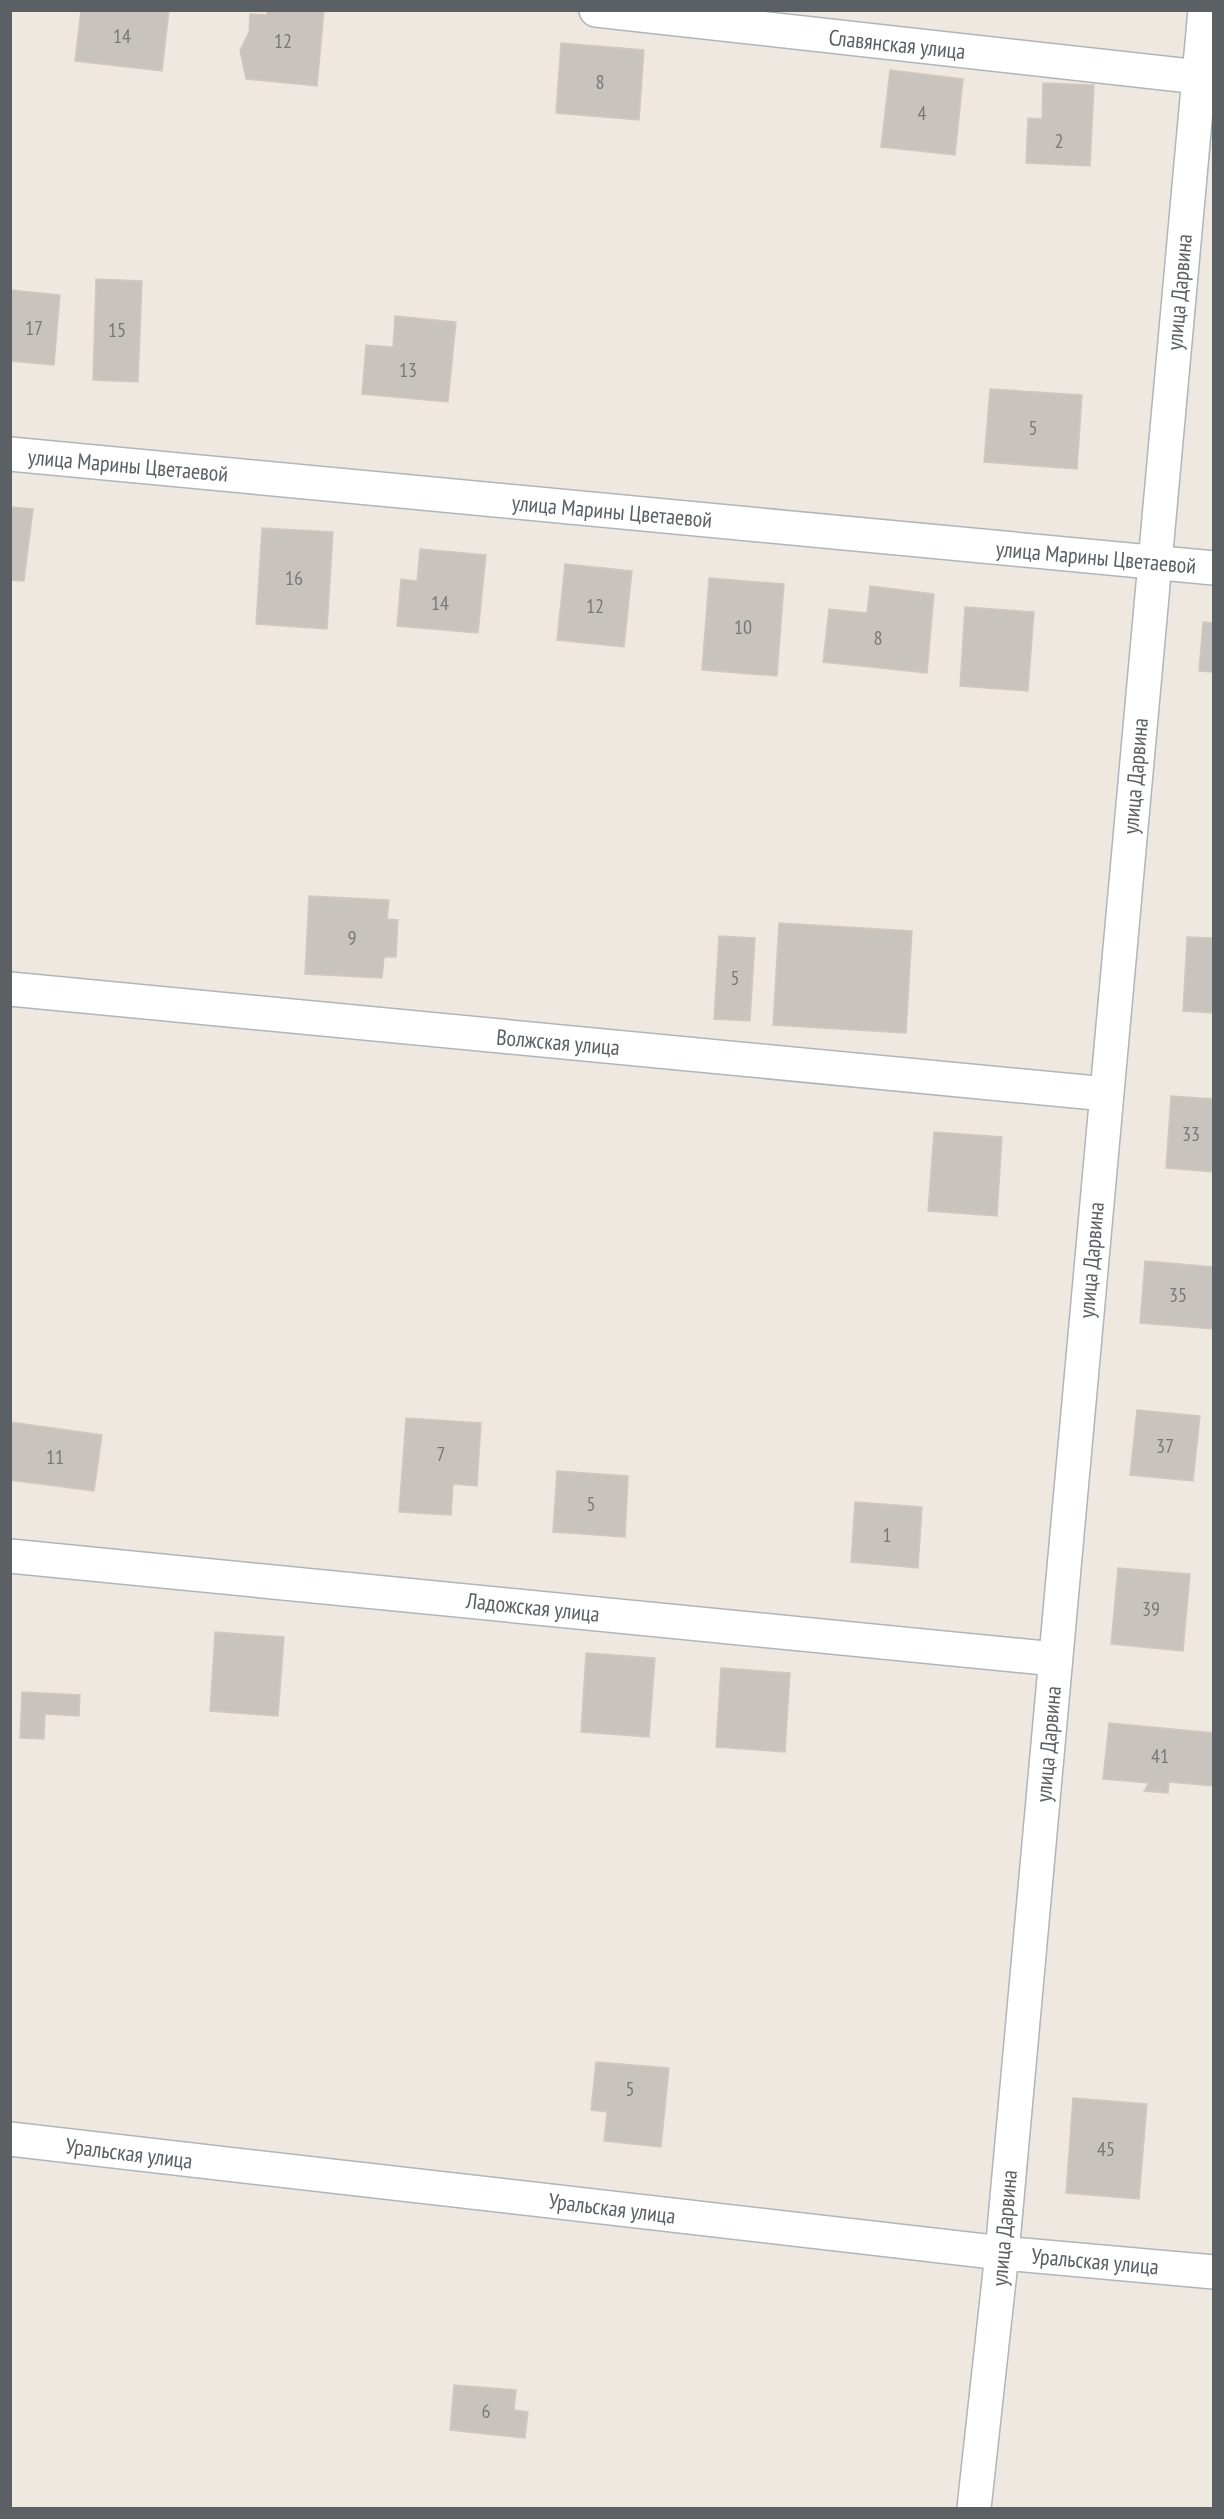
<svg xmlns="http://www.w3.org/2000/svg" width="1224" height="2519" font-family="'PT Sans Narrow',sans-serif">
<style>
.building{fill:#c9c3be;stroke:#d3c8bf;stroke-width:1.5}
.lines{fill:none;stroke-linecap:round;stroke-linejoin:round}
.street-casing{stroke:#afb5b8;stroke-width:36}
.street{stroke:#fff;stroke-width:33}
.labels{text-anchor:middle;stroke-width:4.5;stroke-linejoin:round;paint-order:stroke}
.number-label{font-size:20px;fill:#76797a}
.street-label{font-size:22px;fill:#5a6064;stroke:#fff}
</style>
<rect width="100%" height="100%" fill="#eee8e1"/>
<path class="building" d="M 81,10 L 169,10 L 162,71 L 75,61 Z
M 268,10 L 324,10 L 317,86 L 246,79 L 240,50 L 249,32 L 250,14 L 266,15 Z
M 561,43 L 644,50 L 639,120 L 556,113 Z
M 890,70 L 963,79 L 955,155 L 881,147 Z
M 1043,83 L 1094,85 L 1090,166 L 1026,163 L 1028,118 L 1042,119 Z
M 96,279 L 142,281 L 138,382 L 93,380 Z
M 10,290 L 60,295 L 54,365 L 10,361 Z
M 395,316 L 456,322 L 448,402 L 362,394 L 366,345 L 393,347 Z
M 990,389 L 1082,395 L 1077,469 L 984,462 Z
M 10,507 L 33,509 L 24,581 L 10,580 Z
M 262,528 L 333,532 L 327,629 L 256,624 Z
M 420,549 L 486,555 L 478,633 L 397,626 L 401,579 L 417,581 Z
M 565,564 L 632,571 L 624,647 L 557,640 Z
M 709,578 L 784,584 L 777,676 L 702,670 Z
M 870,586 L 934,594 L 927,673 L 823,662 L 829,609 L 867,613 Z
M 965,607 L 1034,612 L 1028,691 L 960,686 Z
M 1203,622 L 1214,623 L 1214,690 L 1213,672 L 1199,671 Z
M 309,896 L 389,900 L 387,919 L 398,920 L 396,957 L 384,957 L 382,978 L 305,974 Z
M 779,923 L 912,931 L 906,1033 L 773,1025 Z
M 719,936 L 755,938 L 750,1021 L 714,1019 Z
M 1187,937 L 1214,938 L 1214,1013 L 1183,1011 Z
M 1171,1096 L 1214,1099 L 1214,1172 L 1166,1168 Z
M 934,1132 L 1002,1137 L 997,1216 L 928,1211 Z
M 1145,1261 L 1214,1267 L 1214,1329 L 1140,1323 Z
M 1137,1410 L 1200,1416 L 1193,1481 L 1130,1475 Z
M 406,1418 L 481,1423 L 477,1486 L 453,1484 L 451,1515 L 399,1512 Z
M 10,1422 L 102,1435 L 94,1491 L 10,1480 Z
M 557,1471 L 628,1476 L 625,1537 L 553,1532 Z
M 855,1502 L 922,1507 L 918,1568 L 851,1562 Z
M 1118,1568 L 1190,1574 L 1183,1651 L 1111,1644 Z
M 215,1632 L 284,1637 L 278,1716 L 210,1711 Z
M 586,1653 L 655,1658 L 649,1737 L 581,1732 Z
M 721,1668 L 790,1673 L 785,1752 L 716,1747 Z
M 22,1692 L 80,1695 L 79,1716 L 45,1714 L 44,1739 L 20,1738 Z
M 1109,1723 L 1214,1733 L 1214,1786 L 1169,1782 L 1168,1793 L 1144,1791 L 1149,1783 L 1103,1779 Z
M 596,2062 L 669,2068 L 661,2147 L 604,2141 L 607,2112 L 591,2110 Z
M 1073,2098 L 1147,2104 L 1139,2199 L 1066,2193 Z
M 454,2385 L 516,2390 L 514,2410 L 528,2412 L 525,2438 L 450,2430 Z"/>
<g class="lines">
<g class="street-casing">
<path id="street" d="M 596,10 L 1199,77
M 10,454 L 1214,568
M 10,989 L 1106,1094
M 10,1556 L 1055,1659
M 10,2139 L 1002,2253 L 1214,2272
M 974,2508 L 1002,2253 L 1205,10"/>
</g>
<use href="#street" class="street"/>
</g>
<g class="labels">
<g class="number-label">
<text x="122" y="43">14</text>
<text x="283" y="48">12</text>
<text x="600" y="89">8</text>
<text x="922" y="120">4</text>
<text x="1059" y="148">2</text>
<text x="34" y="335">17</text>
<text x="117" y="337">15</text>
<text x="408" y="377">13</text>
<text x="1033" y="435">5</text>
<text x="294" y="585">16</text>
<text x="440" y="610">14</text>
<text x="595" y="613">12</text>
<text x="743" y="634">10</text>
<text x="878" y="645">8</text>
<text x="352" y="945">9</text>
<text x="735" y="985">5</text>
<text x="1191" y="1141">33</text>
<text x="1178" y="1302">35</text>
<text x="1165" y="1453">37</text>
<text x="441" y="1461">7</text>
<text x="55" y="1464">11</text>
<text x="591" y="1511">5</text>
<text x="887" y="1542">1</text>
<text x="1151" y="1616">39</text>
<text x="1160" y="1763">41</text>
<text x="630" y="2096">5</text>
<text x="1106" y="2156">45</text>
<text x="486" y="2418">6</text>
</g>
<g class="street-label">
<text transform="translate(897 44) rotate(6)" y="8">Славянская улица</text>
<text transform="translate(1179 292) rotate(-85)" y="8">улица Дарвина</text>
<text transform="translate(128 465) rotate(5)" y="8">улица Марины Цветаевой</text>
<text transform="translate(612 511) rotate(5)" y="8">улица Марины Цветаевой</text>
<text transform="translate(1096 557) rotate(5)" y="8">улица Марины Цветаевой</text>
<text transform="translate(1135 776) rotate(-85)" y="8">улица Дарвина</text>
<text transform="translate(558 1042) rotate(5)" y="8">Волжская улица</text>
<text transform="translate(1091 1260) rotate(-85)" y="8">улица Дарвина</text>
<text transform="translate(533 1607) rotate(6)" y="8">Ладожская улица</text>
<text transform="translate(1048 1744) rotate(-85)" y="8">улица Дарвина</text>
<text transform="translate(129 2153) rotate(7)" y="8">Уральская улица</text>
<text transform="translate(612 2208) rotate(7)" y="8">Уральская улица</text>
<text transform="translate(1004 2228) rotate(-85)" y="8">улица Дарвина</text>
<text transform="translate(1095 2261) rotate(5)" y="8">Уральская улица</text>
</g>
</g>
<rect width="1224" height="2519" fill="none" stroke="#5a6064" stroke-width="24"/>
</svg>
